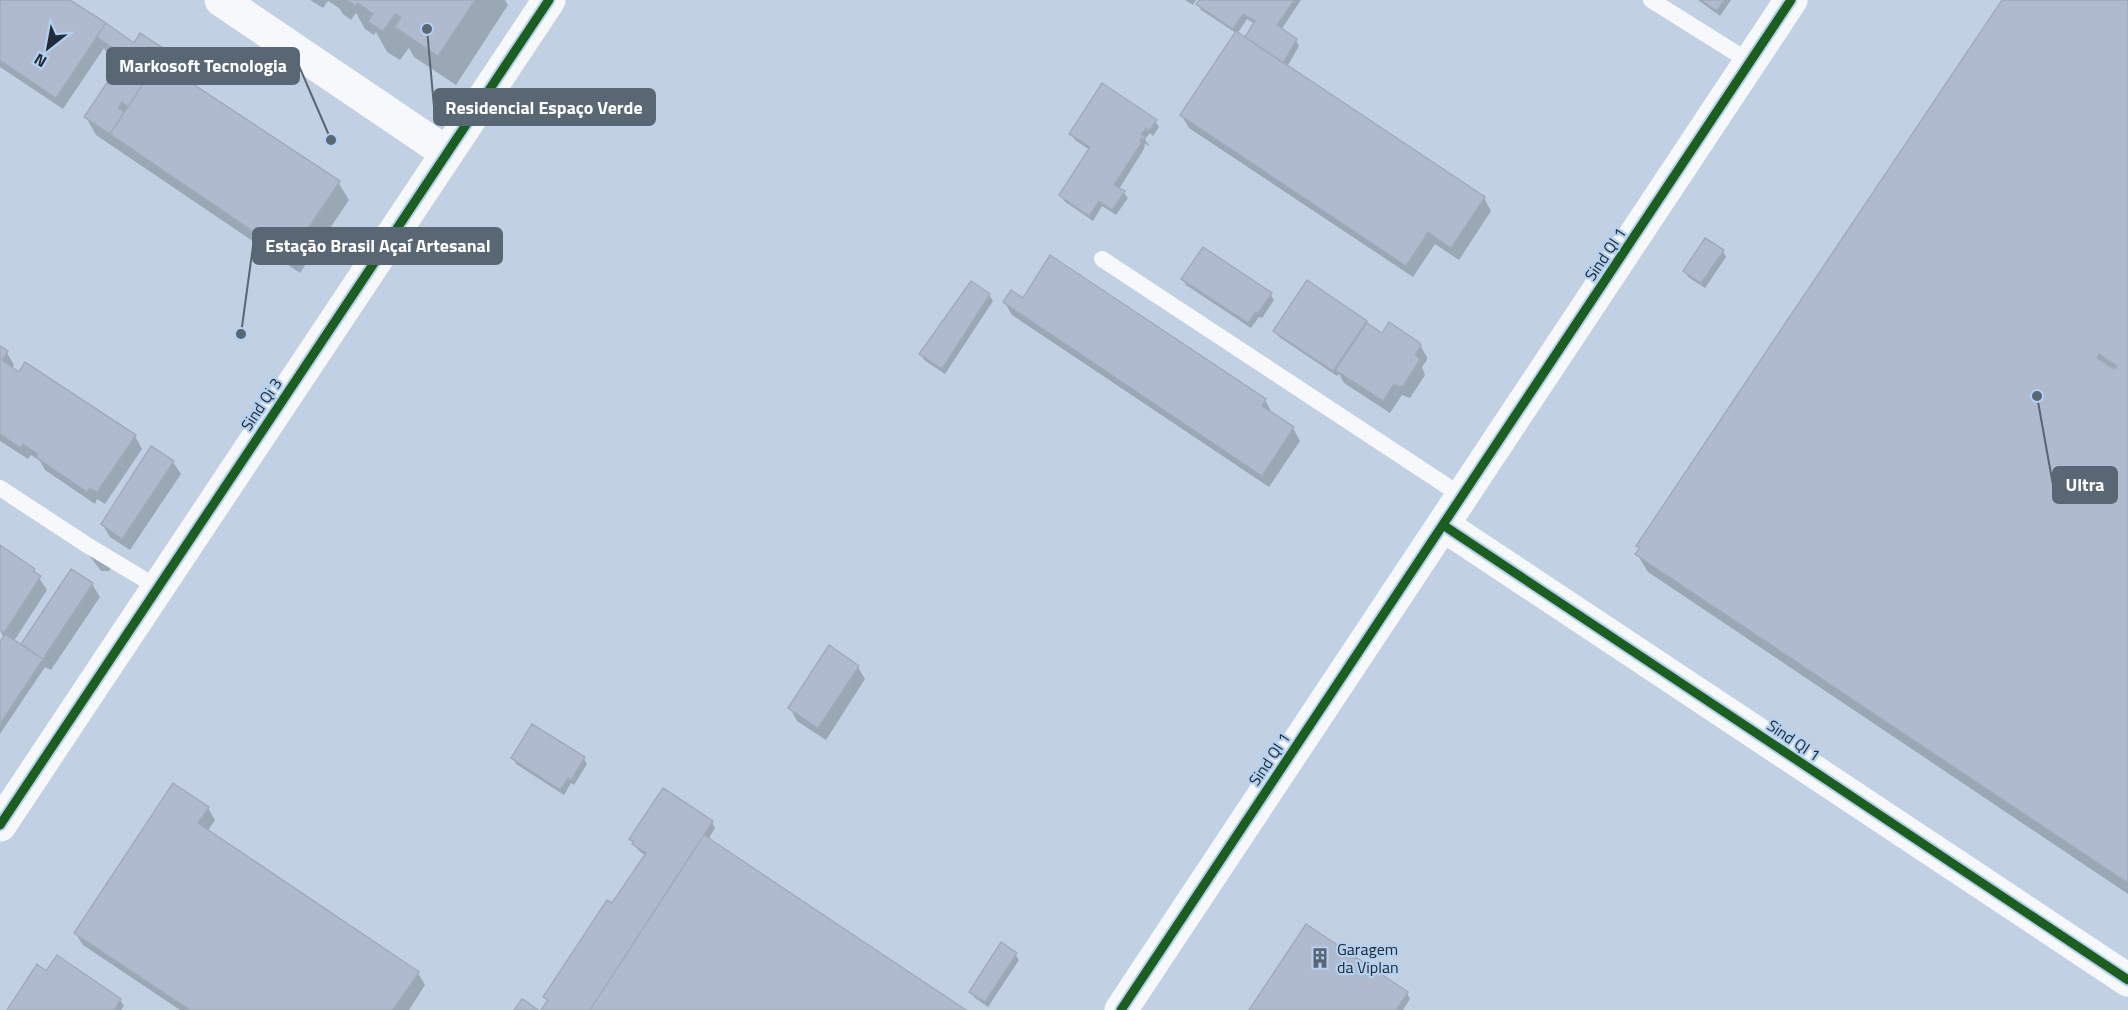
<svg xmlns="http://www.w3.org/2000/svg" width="2128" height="1010" font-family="'Titillium Web',sans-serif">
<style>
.shadow{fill:#0003;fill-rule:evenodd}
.building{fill:#afbace;stroke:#a2abba;stroke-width:1.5;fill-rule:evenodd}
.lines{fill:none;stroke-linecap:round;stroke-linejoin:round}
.service{stroke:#f6f8fb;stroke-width:16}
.minor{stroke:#f6f8fb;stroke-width:33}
.cycleway-casing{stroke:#b3d0f1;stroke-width:13}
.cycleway{stroke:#1b5e20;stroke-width:9}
.labels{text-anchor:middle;stroke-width:4.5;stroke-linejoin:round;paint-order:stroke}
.street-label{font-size:16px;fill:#212c38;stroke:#b3d0f1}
.poi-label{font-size:16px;fill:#212c38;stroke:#b3d0f1;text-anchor:start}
.leader{fill:none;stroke:#596674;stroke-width:2}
.callout-dot{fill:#596674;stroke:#b3d0f1;stroke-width:2}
.callout{fill:#596674;stroke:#596674;stroke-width:2}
.callout-label{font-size:18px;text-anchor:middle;font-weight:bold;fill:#fff}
</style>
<rect width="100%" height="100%" fill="#c1d1e3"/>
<path class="shadow" d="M 0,0 L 68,0 L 134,45 L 164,51 L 175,70 L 173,73 L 338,182 L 349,200 L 300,273 L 96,135 L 86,117 L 122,64 L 108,55 L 104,48 L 63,109 L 0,67 Z
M 310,0 L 505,0 L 508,5 L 456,85 L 414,57 L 409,48 L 400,60 L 387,52 L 376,32 L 374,35 L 365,29 L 356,13 L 351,20 L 343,14 L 339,8 L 328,1 L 323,8 Z
M 1185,0 L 1196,0 L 1193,5 Z
M 1201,0 L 1301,0 L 1281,30 L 1296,40 L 1299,46 L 1287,67 L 1484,198 L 1491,211 L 1459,260 L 1435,244 L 1413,277 L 1189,128 L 1182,116 L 1236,33 L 1201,10 L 1198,4 ZM 1247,19 L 1255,24 L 1250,43 L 1237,34 Z
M 1698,0 L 1731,0 L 1720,16 Z
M 2004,0 L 2128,0 L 2128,894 L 1648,572 L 1637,554 L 1640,550 L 1638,546 Z
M 1155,121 L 1159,127 L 1153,136 L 1150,133 L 1145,139 L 1150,147 L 1145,143 L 1144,149 L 1119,189 L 1124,193 L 1128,198 L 1116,215 L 1102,206 L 1093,221 L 1064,201 L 1061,195 L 1090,150 L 1075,140 L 1071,134 Z
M 1723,251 L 1726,257 L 1705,288 L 1688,277 L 1685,271 Z
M 1183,279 L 1270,294 L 1274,300 L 1262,318 L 1259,317 L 1251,328 L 1186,285 Z
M 989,295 L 993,301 L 945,374 L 924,360 L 921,354 Z
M 1023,300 L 1265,400 L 1272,413 L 1293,428 L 1300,441 L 1269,487 L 1012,315 L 1005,303 Z
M 1365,322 L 1368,326 L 1382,335 L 1419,344 L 1427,357 L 1427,360 L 1422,367 L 1425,375 L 1410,398 L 1402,395 L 1390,413 L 1344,383 L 1339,374 L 1337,376 L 1279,337 L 1275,331 Z
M 0,348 L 7,353 L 14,365 L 12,369 L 135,436 L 142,449 L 105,504 L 97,499 L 95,504 L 45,470 L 40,461 L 31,455 L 28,459 L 0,441 Z
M 173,462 L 181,474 L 130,550 L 110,537 L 102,524 Z
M 0,547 L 34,570 L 47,590 L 14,641 L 26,649 L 23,644 L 71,571 L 92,584 L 100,597 L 51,670 L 45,667 L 0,734 L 0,644 L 4,638 L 0,630 Z
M 89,555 L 111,567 L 109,571 L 101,571 Z
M 858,667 L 865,679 L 826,740 L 797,721 L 790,708 Z
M 513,758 L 584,759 L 587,764 L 574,785 L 571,783 L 564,795 L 516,764 Z
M 208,808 L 215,820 L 207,832 L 418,973 L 425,985 L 409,1010 L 180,1010 L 83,945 L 75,933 Z
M 712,822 L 715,828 L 708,840 L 964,1010 L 543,1010 L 548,1003 L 545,997 L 613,906 L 646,856 L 638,850 L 631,839 Z
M 1015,954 L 1019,960 L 988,1007 L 975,998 L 971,992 Z
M 47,973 L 120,1000 L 124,1006 L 121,1010 L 9,1010 Z
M 1407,993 L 1410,999 L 1403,1010 L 1251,1010 Z"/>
<path class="building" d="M 0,0 L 70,0 L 106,23 L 56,98 L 0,60 Z
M 347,0 L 475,0 L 438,56 L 395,27 L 401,17 L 395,14 L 383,31 L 368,22 L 373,14 L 358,3 L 356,6 Z
M 1199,0 L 1294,0 L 1277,25 L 1297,39 L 1283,63 L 1245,37 L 1255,21 L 1243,14 L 1233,29 L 1196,4 Z
M 1701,0 L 1724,0 L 1717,11 Z
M 2002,0 L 2128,0 L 2128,883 L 1635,554 L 1640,548 L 1636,546 ZM 2099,354 L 2117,366 L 2114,369 L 2097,358 Z
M 106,23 L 134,43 L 140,33 L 166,50 L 128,107 L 122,102 L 118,108 L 124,112 L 110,134 L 84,117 L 125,56 L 96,37 Z
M 1236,31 L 1485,197 L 1451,248 L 1428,232 L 1406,266 L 1180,115 Z
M 158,61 L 340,181 L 289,256 L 110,134 Z
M 1102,83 L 1157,120 L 1149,131 L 1146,128 L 1141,134 L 1145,137 L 1143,139 L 1142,138 L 1140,141 L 1142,142 L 1114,185 L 1125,191 L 1112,210 L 1099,201 L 1089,216 L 1059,195 L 1090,147 L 1069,134 Z
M 1705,238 L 1724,250 L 1701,283 L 1683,271 Z
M 1203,247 L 1272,293 L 1258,313 L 1256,312 L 1248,323 L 1181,279 Z
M 1050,255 L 1266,399 L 1262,406 L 1294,427 L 1262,476 L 1003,302 L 1011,290 L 1023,298 Z
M 1307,280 L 1367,321 L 1333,371 L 1273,331 Z
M 971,281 L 990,294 L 942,369 L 919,354 Z
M 1389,322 L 1420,343 L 1421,346 L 1415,355 L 1418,357 L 1419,361 L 1403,386 L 1398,386 L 1394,384 L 1383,401 L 1335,370 L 1367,323 L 1382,333 Z
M 0,346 L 8,351 L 2,360 L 19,372 L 25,362 L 136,435 L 97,492 L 90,488 L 87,492 L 36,457 L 38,454 L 23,444 L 21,448 L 0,434 Z
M 151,446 L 174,461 L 122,539 L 101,524 Z
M 0,545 L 35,569 L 34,572 L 41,576 L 4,633 L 0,630 Z
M 71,569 L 93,583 L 43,659 L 21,644 Z
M 5,634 L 43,659 L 0,724 L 0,642 Z
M 829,645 L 859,666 L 818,728 L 788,708 Z
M 532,724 L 585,757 L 571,780 L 568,778 L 560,790 L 511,758 Z
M 173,783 L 209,807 L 198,823 L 419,972 L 393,1010 L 190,1010 L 74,933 Z
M 663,788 L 713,821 L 590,1010 L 541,1010 L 548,1000 L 543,997 L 607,900 L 612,903 L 646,853 L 632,844 L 634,842 L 629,839 Z
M 704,835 L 867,944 L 966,1010 L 590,1010 Z
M 1306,924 L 1408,992 L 1396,1010 L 1249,1010 Z
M 1001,942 L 1017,953 L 985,1002 L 969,992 Z
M 57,955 L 121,999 L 114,1010 L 7,1010 L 37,964 L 46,971 Z
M 522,999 L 524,1000 L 538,1010 L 514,1010 Z"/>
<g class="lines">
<path class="service" d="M 1651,0 L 1750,62
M 1102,259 L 1462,496
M 0,488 L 87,545 L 157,587"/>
<path class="minor" d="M 221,0 L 447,153
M 1443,525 L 2128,980
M 0,825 L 549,0
M 1121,1010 L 1791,0"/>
<g class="cycleway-casing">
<path id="cycleway" d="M 1443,525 L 2128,980
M 0,825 L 549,0
M 1121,1010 L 1791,0"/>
</g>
<use href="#cycleway" class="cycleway"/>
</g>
<defs>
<g id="building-bare" transform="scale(1.62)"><path d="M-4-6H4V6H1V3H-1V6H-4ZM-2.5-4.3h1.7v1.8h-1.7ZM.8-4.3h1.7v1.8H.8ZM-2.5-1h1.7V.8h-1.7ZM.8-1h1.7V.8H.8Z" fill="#596674" stroke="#b3d0f1" stroke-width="2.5" paint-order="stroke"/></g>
</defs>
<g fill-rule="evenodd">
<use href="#building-bare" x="1320" y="958"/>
</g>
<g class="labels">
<g class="street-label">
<text transform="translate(1605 254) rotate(-56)" y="6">Sind QI 1</text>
<text transform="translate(261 404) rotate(-56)" y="6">Sind Qi 3</text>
<text transform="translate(1794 740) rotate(34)" y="6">Sind QI 1</text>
<text transform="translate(1269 759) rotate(-56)" y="6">Sind QI 1</text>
</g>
<g class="poi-label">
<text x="1337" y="955">Garagem<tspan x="1337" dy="18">da Viplan</tspan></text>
</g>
</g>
<path class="leader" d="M331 140L299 66M427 29L434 107M241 334L253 246M2037 396L2053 485"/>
<g class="callout-dot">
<circle cx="331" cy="140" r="6"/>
<circle cx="427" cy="29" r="6"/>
<circle cx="241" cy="334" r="6"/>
<circle cx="2037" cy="396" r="6"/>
</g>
<g class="callout">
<rect x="107" y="48" width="192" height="36" rx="6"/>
<rect x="434" y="89" width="221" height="36" rx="6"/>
<rect x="253" y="228" width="249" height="36" rx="6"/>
<rect x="2053" y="467" width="64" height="36" rx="6"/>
</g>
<g class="callout-label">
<text x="203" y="72">Markosoft Tecnologia</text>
<text x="544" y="114">Residencial Espaço Verde</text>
<text x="378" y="252">Estação Brasil Açaí Artesanal</text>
<text x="2085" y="491">Ultra</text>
</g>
<g transform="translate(48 48) rotate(211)" stroke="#b3d0f1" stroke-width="4.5" paint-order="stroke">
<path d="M0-4.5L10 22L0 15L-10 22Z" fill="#212c38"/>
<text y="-9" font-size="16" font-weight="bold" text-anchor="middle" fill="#212c38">N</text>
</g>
</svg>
